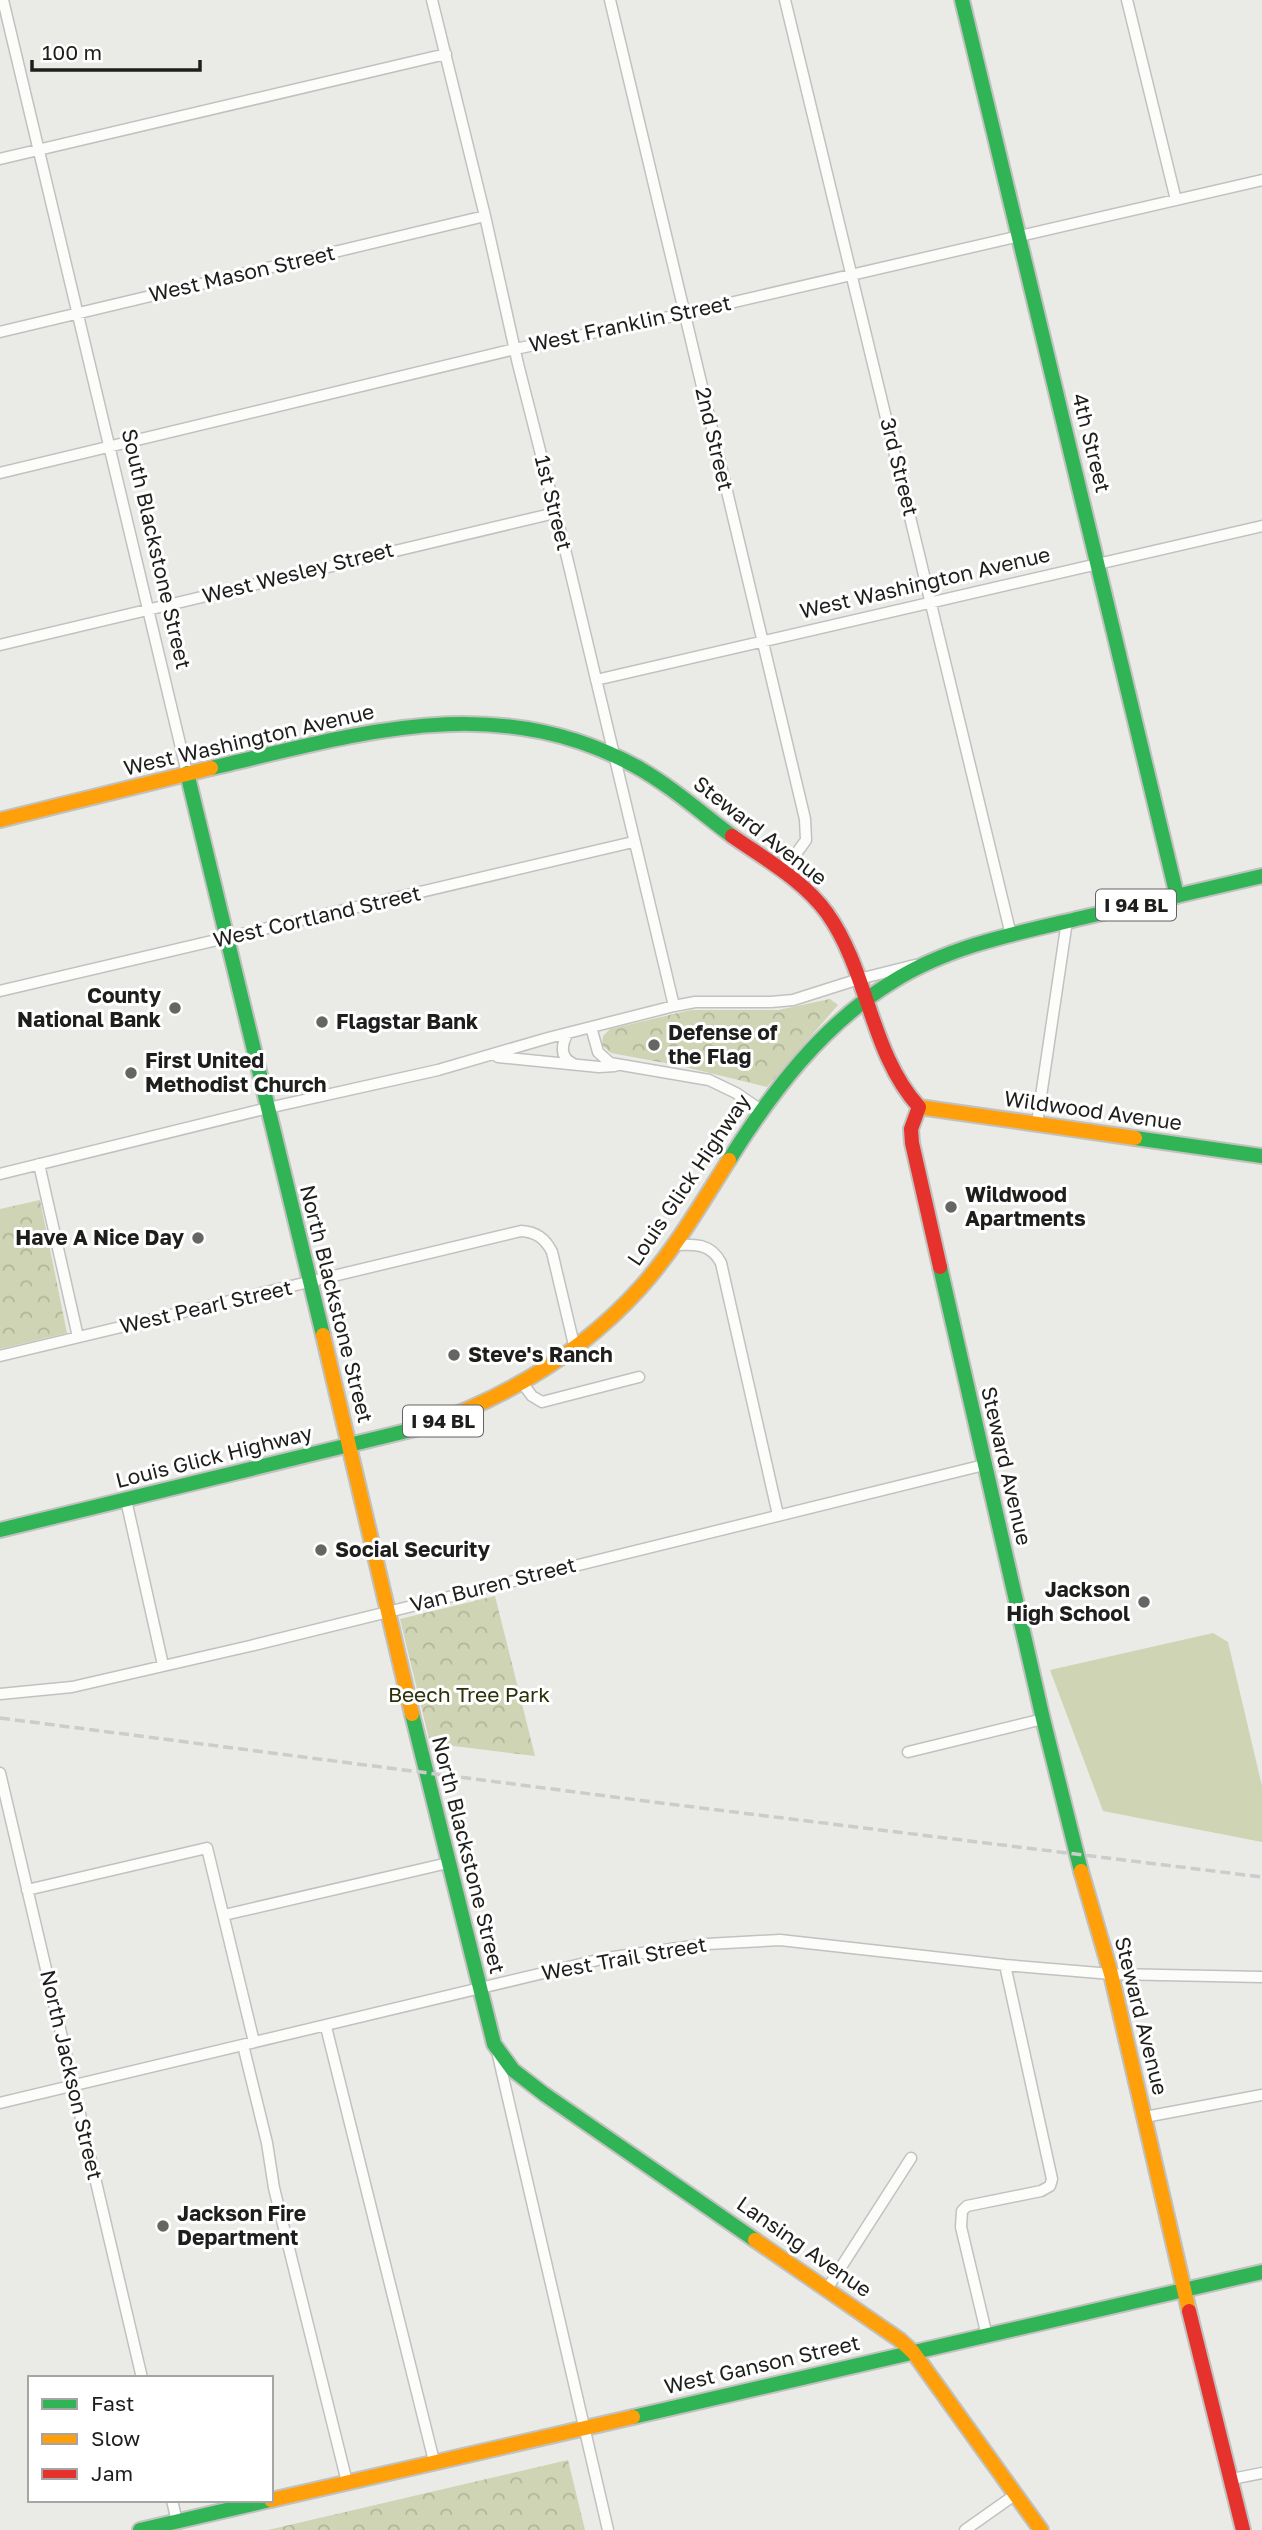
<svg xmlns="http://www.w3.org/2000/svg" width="1262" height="2530" font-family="'Golos Text',sans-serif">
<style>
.grass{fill:#cfd4b4}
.park{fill:url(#park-crowns)}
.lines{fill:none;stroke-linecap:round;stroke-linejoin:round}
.street-casing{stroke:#c1c2bf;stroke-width:13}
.fast-casing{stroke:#c1c2bf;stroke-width:18}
.slow-casing{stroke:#c1c2bf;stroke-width:18}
.jam-casing{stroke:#c1c2bf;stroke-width:18}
.street{stroke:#fcfcfb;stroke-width:10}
.fast{stroke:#30b455;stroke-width:14}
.slow{stroke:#ff9f0a;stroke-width:14}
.jam{stroke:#e5322d;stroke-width:14}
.rail{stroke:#cbcccb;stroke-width:3.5;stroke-dasharray:10 5;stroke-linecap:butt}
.poi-dot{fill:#656663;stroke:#fff;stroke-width:2.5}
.labels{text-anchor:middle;stroke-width:6;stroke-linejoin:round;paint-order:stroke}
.shield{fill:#fff;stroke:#626260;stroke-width:2}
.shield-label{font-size:19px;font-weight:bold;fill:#1e1f1c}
.street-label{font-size:21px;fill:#1e1f1c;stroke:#fff}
.poi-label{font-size:21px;font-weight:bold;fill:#1e1f1c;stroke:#fff;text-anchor:start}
.park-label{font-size:21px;fill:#2c310a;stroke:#fff}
</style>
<defs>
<pattern id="park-crowns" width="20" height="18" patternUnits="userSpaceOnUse" patternTransform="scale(1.75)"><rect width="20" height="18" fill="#cfd4b4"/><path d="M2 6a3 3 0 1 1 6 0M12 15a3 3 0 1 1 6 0" fill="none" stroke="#b1b69a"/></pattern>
</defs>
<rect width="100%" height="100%" fill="#eaebe7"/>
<path class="grass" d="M 1213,1633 L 1228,1642 L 1262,1786 L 1262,1842 L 1103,1811 L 1050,1670 Z"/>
<path class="park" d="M 830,999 L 838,1005 L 767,1087 L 681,1066 L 611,1053 L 602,1045 L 603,1036 L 610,1029 L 691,1010 L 778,1010 Z
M 40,1200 L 67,1333 L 0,1349 L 0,1209 Z
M 495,1596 L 535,1756 L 430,1743 L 400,1619 Z
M 568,2460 L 585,2530 L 268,2530 Z"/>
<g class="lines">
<g class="street-casing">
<path id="street" d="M 3,0 L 187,773
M 432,0 L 485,216 L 518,364 L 564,545 L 674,1006
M 610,0 L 805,819 L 806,840 L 783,872
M 785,0 L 1011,935
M 1127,0 L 1176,200
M 0,159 L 446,54
M 0,332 L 485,216
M 0,473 L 515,349 L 669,317 L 1262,180
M 0,645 L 555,513
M 596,680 L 1262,526
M 0,991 L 633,842
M 591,1027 L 598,1052 L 610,1063 L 709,1080 L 736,1093 L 761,1110
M 568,1033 C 562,1043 559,1057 572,1063
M 498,1057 L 599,1067 L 615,1066
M 1037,1123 L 1067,921
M 39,1164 L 78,1337
M 0,1174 L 268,1108 L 438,1070 L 548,1038 L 674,1006 L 695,1002 L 771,1002 L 793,1000 L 859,979 L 915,965
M 674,1245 C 694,1244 711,1243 721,1263 L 778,1515
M 0,1356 L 521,1231 C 536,1232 545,1238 552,1252 L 575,1349
M 523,1384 L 532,1396 L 542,1402 L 639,1377
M 126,1500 L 163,1665
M 0,1694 L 72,1687 L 250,1646 L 984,1465
M 908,1752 L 1043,1719
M 0,1773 L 142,2378
M 27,1890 L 207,1848 L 254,2042
M 224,1915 L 448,1863
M 326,2027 L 434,2461
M 243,2045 L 267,2143 L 274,2188 L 347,2482
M 497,2051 L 608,2530
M 0,2103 L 606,1958 L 707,1944 L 780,1940 L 1005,1965 L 1111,1974 L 1262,1977
M 1145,2117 L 1262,2095
M 827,2289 L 911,2158
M 987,2336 L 961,2227 L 962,2211 L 967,2206 L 1041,2191 L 1050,2186 L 1052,2179 L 1005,1965
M 1232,2479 L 1262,2473
M 172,2500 L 177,2522
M 965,2530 L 1016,2494"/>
</g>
<g class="fast-casing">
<path id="fast" d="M 962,0 L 1177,896
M 211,768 C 358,734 495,689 637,767 C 671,786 700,812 732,836
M 187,773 L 323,1335
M 1135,1138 L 1262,1156
M 729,1160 C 771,1093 822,1025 892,982 C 949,946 1017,933 1081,918 C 1142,904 1202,890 1262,876
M 940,1267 L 1043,1719 L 1081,1871
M 0,1530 L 419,1428
M 412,1714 L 494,2044 L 513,2070 L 544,2094 L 755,2240
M 633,2417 L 1262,2272
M 140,2530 L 270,2500"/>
</g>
<g class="slow-casing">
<path id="slow" d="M 0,820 L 211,768
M 919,1107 L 1135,1138
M 323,1335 L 412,1714
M 419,1428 C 504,1399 581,1354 641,1287 C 675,1249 701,1204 729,1160
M 1081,1871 L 1111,1974 L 1189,2311
M 755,2240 L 900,2340 L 913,2352 L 1041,2530
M 271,2500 L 633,2417"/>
</g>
<g class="jam-casing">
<path id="jam" d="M 732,836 C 765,859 803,880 827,913 C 869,972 870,1053 919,1107
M 919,1107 L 911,1129 L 912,1143 L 940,1267
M 1189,2311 L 1243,2530"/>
</g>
<use href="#street" class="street"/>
<use href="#fast" class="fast"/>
<use href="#slow" class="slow"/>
<use href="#jam" class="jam"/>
<path class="rail" d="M 0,1718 L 661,1803 L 1262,1877"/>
</g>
<g class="poi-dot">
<circle cx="175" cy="1008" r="7"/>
<circle cx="322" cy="1022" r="7"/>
<circle cx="654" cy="1045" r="7"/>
<circle cx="131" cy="1073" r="7"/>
<circle cx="951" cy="1207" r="7"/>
<circle cx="198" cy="1238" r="7"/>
<circle cx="454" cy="1355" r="7"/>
<circle cx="321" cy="1550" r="7"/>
<circle cx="1144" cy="1602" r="7"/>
<circle cx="163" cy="2226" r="7"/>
</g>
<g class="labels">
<g class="shield">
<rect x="1096" y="889.5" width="80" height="31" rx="5"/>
<rect x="403" y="1405.5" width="80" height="31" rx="5"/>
</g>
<g class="shield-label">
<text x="1136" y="912">I 94 BL</text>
<text x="443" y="1428">I 94 BL</text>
</g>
<g class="street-label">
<text transform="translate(242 274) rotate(-13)" y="7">West Mason Street</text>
<text transform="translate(630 324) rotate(-12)" y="7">West Franklin Street</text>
<text transform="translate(714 439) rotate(77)" y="7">2nd Street</text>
<text transform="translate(1091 443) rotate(76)" y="7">4th Street</text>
<text transform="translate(899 467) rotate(76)" y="7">3rd Street</text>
<text transform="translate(553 503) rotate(76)" y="7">1st Street</text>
<text transform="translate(156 549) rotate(77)" y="7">South Blackstone Street</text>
<text transform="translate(298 573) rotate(-14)" y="7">West Wesley Street</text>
<text transform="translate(925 583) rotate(-13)" y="7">West Washington Avenue</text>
<text transform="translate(249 740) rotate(-13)" y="7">West Washington Avenue</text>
<text transform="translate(760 831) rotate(38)" y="7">Steward Avenue</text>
<text transform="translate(317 917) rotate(-13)" y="7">West Cortland Street</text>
<text transform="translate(1093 1111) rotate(8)" y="7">Wildwood Avenue</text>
<text transform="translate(689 1180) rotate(-56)" y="7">Louis Glick Highway</text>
<text transform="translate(336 1304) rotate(76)" y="7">North Blackstone Street</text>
<text transform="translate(206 1307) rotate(-13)" y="7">West Pearl Street</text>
<text transform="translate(214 1457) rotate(-14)" y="7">Louis Glick Highway</text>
<text transform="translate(1006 1466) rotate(77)" y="7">Steward Avenue</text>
<text transform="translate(493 1585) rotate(-14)" y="7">Van Buren Street</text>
<text transform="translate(468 1855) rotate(76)" y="7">North Blackstone Street</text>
<text transform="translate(624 1959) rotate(-10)" y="7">West Trail Street</text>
<text transform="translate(1141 2016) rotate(76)" y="7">Steward Avenue</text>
<text transform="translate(71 2075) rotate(77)" y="7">North Jackson Street</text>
<text transform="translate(804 2247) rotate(35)" y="7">Lansing Avenue</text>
<text transform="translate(762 2365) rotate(-13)" y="7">West Ganson Street</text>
</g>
<g class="poi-label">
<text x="161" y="1003" text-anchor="end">County<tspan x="161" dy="24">National Bank</tspan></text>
<text x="336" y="1029">Flagstar Bank</text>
<text x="668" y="1040">Defense of<tspan x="668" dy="24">the Flag</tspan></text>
<text x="145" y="1068">First United<tspan x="145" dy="24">Methodist Church</tspan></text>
<text x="965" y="1202">Wildwood<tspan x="965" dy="24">Apartments</tspan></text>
<text x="184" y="1245" text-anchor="end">Have A Nice Day</text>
<text x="468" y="1362">Steve's Ranch</text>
<text x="335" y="1557">Social Security</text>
<text x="1130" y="1597" text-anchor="end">Jackson<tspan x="1130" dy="24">High School</tspan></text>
<text x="177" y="2221">Jackson Fire<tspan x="177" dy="24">Department</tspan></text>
</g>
<g class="park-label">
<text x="469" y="1702">Beech Tree Park</text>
</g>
</g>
<rect x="28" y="2376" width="245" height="126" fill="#ffffff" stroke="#a5a5a4" stroke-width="2"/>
<rect x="42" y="2399" width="35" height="10" fill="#30b455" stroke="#a5a5a4" stroke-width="2"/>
<text x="91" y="2411" font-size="21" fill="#1e1f1c">Fast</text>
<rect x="42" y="2434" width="35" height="10" fill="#ff9f0a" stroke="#a5a5a4" stroke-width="2"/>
<text x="91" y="2446" font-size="21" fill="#1e1f1c">Slow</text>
<rect x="42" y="2469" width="35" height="10" fill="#e5322d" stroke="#a5a5a4" stroke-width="2"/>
<text x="91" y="2481" font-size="21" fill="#1e1f1c">Jam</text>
<path d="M32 60v10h168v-10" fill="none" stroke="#1e1f1c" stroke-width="3.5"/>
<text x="42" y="60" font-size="21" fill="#1e1f1c" stroke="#ffffff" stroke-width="5" paint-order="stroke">100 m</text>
</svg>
